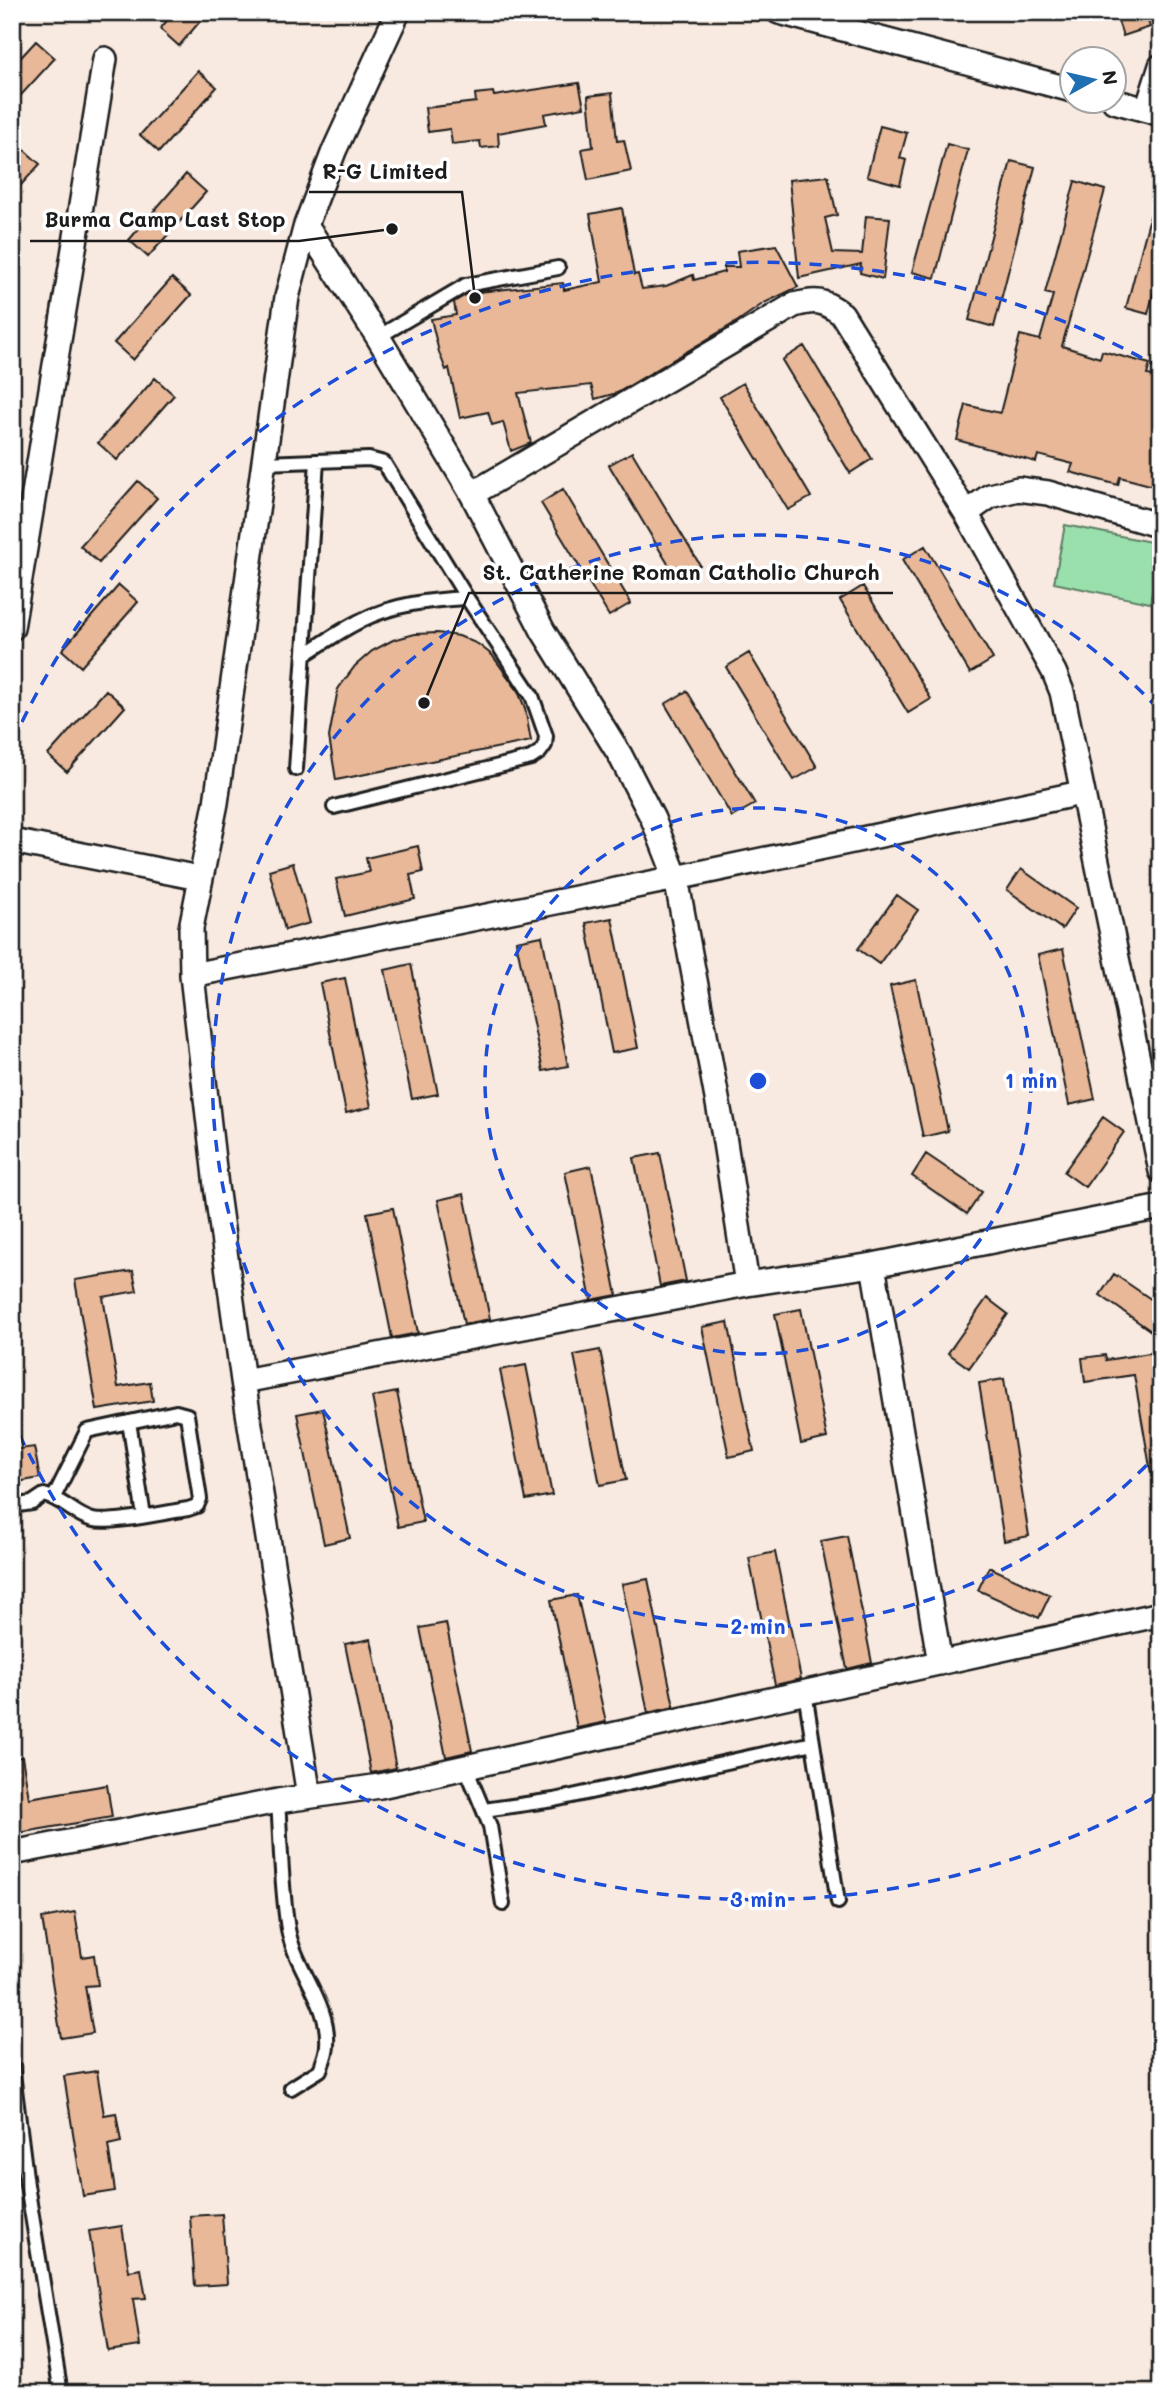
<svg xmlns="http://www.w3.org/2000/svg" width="1173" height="2405" font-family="Mali,sans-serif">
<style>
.pitch{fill:#9ae0ad;stroke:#5b7e64;stroke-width:2}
.building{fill:#e8b899;stroke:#1c1c1c;stroke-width:2}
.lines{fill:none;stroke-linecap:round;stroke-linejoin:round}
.service-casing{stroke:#1c1c1c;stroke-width:18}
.minor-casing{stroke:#1c1c1c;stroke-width:28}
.service{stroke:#fff;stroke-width:12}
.minor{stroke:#fff;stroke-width:23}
.ring{fill:none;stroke:#1d4ed8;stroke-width:3.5;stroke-dasharray:12 9}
.centre{fill:#1d4ed8;stroke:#fff;stroke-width:3.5}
.ring-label{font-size:21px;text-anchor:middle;font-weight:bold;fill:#1d4ed8;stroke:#fff;stroke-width:7;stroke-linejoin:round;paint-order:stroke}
.leader{fill:none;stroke:#1c1c1c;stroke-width:2.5}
.callout-dot{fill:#1c1c1c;stroke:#fff;stroke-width:2.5}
.callout-label{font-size:21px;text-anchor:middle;font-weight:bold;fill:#1c1c1c;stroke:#fff;stroke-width:7;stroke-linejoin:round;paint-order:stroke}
</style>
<rect width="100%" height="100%" fill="#f8eae0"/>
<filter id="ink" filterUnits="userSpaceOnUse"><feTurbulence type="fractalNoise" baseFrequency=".0143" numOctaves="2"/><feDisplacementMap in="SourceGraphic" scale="14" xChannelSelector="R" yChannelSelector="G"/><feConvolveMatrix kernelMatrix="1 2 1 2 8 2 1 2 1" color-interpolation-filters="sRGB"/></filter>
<g filter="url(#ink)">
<path class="pitch" d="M 1065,525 L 1161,544 L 1150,603 L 1054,583 Z"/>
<path class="building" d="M 174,12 L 208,12 L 179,46 L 160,29 Z
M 1115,12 L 1145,12 L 1150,27 L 1123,36 Z
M 36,41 L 55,58 L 12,105 L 12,67 Z
M 198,71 L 217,87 L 159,152 L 140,135 Z
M 579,83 L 584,107 L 544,114 L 546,124 L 498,133 L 499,146 L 481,148 L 480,141 L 452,144 L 450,129 L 428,132 L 425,108 L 476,102 L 475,94 L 493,92 L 494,96 Z
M 612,93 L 617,141 L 624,140 L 631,171 L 588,180 L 582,149 L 593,147 L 588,96 Z
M 880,126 L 907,133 L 900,158 L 906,160 L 900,185 L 867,176 Z
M 12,139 L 40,164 L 12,195 Z
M 947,144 L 968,150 L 935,278 L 912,272 Z
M 1011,161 L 1035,167 L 994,327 L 969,320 Z
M 186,174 L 206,192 L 148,257 L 129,240 Z
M 828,176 L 837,215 L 825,218 L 833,253 L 862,254 L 866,216 L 890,218 L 883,279 L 860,273 L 861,264 L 799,278 L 789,180 Z
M 1075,181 L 1105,190 L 1062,346 L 1100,358 L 1102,351 L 1150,364 L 1147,375 L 1161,377 L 1161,488 L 1120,477 L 1118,485 L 1070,472 L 1073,464 L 1038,455 L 1036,462 L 957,440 L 966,405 L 1000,413 L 1020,335 L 1040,340 L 1053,295 L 1045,293 Z
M 1155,198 L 1161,198 L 1161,264 L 1148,314 L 1126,308 Z
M 622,208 L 634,275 L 638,274 L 642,289 L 666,286 L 693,275 L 694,280 L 724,272 L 724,267 L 739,267 L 737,251 L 776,245 L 798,287 L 764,303 L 738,321 L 617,393 L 595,399 L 591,385 L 518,393 L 531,443 L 511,451 L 503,422 L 492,425 L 488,412 L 460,418 L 449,368 L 446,370 L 439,352 L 431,319 L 456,315 L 454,302 L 469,293 L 563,283 L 564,290 L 602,282 L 590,214 Z
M 172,278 L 191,295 L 133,360 L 114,343 Z
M 804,346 L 872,459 L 850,473 L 782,360 Z
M 155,378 L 174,395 L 117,460 L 98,443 Z
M 743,383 L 811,497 L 788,510 L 720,397 Z
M 632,452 L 700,565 L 677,579 L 609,465 Z
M 138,481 L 157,498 L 99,563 L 80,546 Z
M 563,489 L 631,603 L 609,616 L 541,503 Z
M 925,546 L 993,659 L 970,673 L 902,560 Z
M 119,585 L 138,602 L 81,667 L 62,650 Z
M 863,586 L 931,699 L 908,713 L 840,600 Z
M 437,633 L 459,636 L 478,644 L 492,655 L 518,691 L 525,708 L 531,741 L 336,780 L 329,737 L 338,689 L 355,666 L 372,651 L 393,640 L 415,634 Z
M 749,653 L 817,767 L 794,780 L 726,667 Z
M 106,690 L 125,707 L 67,772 L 48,755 Z
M 687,691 L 755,804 L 732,817 L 665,704 Z
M 418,846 L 423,872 L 410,875 L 415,899 L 345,916 L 336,879 L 369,872 L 366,858 Z
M 293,863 L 310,923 L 285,930 L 269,870 Z
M 1021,869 L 1076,908 L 1062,929 L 1007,890 Z
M 897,895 L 918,910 L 879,964 L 858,949 Z
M 612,918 L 638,1048 L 612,1053 L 586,923 Z
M 542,936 L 568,1066 L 543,1071 L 516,941 Z
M 1063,949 L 1095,1099 L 1069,1105 L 1038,955 Z
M 411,964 L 438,1094 L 412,1099 L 385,970 Z
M 345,978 L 371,1107 L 346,1113 L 320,983 Z
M 916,980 L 948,1131 L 923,1137 L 890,986 Z
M 1103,1117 L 1124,1132 L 1085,1187 L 1064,1172 Z
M 660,1153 L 686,1281 L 660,1286 L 634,1158 Z
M 926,1154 L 982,1192 L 967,1214 L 912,1176 Z
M 591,1166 L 617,1295 L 591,1300 L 565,1172 Z
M 464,1194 L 490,1319 L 464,1324 L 438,1200 Z
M 393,1208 L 418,1333 L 392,1338 L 367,1213 Z
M 133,1271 L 137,1291 L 103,1297 L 118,1387 L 150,1382 L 153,1401 L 97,1410 L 75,1280 Z
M 1114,1274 L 1161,1306 L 1161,1338 L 1100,1295 Z
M 987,1298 L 1008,1314 L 969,1368 L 948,1353 Z
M 801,1309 L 827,1438 L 801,1444 L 775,1314 Z
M 728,1322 L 754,1451 L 729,1457 L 702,1327 Z
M 600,1350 L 626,1480 L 600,1485 L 574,1355 Z
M 1156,1352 L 1161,1379 L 1161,1472 L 1151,1473 L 1134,1375 L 1085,1382 L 1082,1358 L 1105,1355 L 1106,1360 Z
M 526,1365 L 552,1495 L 526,1500 L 500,1370 Z
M 1004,1379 L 1029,1536 L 1004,1541 L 979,1383 Z
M 397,1392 L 423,1522 L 398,1527 L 372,1397 Z
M 323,1409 L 350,1538 L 324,1544 L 297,1414 Z
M 34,1447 L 40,1478 L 12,1483 L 12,1450 Z
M 847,1536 L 872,1663 L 847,1669 L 821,1541 Z
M 775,1552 L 801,1679 L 775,1685 L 749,1558 Z
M 989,1567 L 1050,1595 L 1039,1618 L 978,1590 Z
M 648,1579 L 674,1707 L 648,1713 L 622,1584 Z
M 577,1595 L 606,1722 L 577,1728 L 551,1600 Z
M 446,1623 L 472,1751 L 446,1757 L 420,1628 Z
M 371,1639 L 396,1768 L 371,1773 L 345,1644 Z
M 22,1757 L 29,1798 L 107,1785 L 112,1817 L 12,1834 L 12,1758 Z
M 75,1912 L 82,1957 L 94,1955 L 98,1985 L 85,1986 L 93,2033 L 61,2038 L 42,1918 Z
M 97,2071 L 104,2115 L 116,2113 L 121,2142 L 108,2145 L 115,2191 L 83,2196 L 64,2076 Z
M 222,2214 L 227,2284 L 195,2286 L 190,2216 Z
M 122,2226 L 129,2271 L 141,2269 L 146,2298 L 133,2299 L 140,2346 L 108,2351 L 89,2231 Z"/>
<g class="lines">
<g class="service-casing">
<path id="service" d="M 378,337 L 466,285 L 558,268
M 264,463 L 369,459 L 384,463 L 467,598 L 532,696 L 546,736 L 545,745 L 540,752 L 531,758 L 334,807
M 304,655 C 322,644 341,630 360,621 C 393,604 431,600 467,598
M 296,769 L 317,461
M 129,1422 L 144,1516
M 12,1506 L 32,1503 L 44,1495 C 63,1499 75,1516 93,1520 C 112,1524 167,1512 188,1509 L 197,1506 L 200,1499 L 187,1415 L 176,1412 L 87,1431 L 54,1497
M 805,1692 L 838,1902
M 466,1768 L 490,1826 L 503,1904
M 278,1801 C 281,1843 281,1887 288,1929 C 295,1969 330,2003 327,2045 C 327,2053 323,2062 320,2070 L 291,2088
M 484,1810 L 554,1800 L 813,1743
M 12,2065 L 27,2185 L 61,2393"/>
</g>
<g class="minor-casing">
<path id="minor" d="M 779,12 L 1072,90
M 1114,101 L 1161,114
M 1147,110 L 1161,66
M 306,225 L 378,337 L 472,494 L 543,631 L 620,755 L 653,819 L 676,878 L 724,1136 L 747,1284
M 472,494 L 794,305 C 817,299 823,300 842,314 L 966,513 L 1054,672 L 1062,692 L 1161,1171
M 966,513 L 990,496 L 1018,489 L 1048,493 L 1161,526
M 12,628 L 105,59
M 12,841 L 199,878
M 192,975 L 676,878 L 1081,793
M 873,1265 L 940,1663
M 243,1381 L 747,1284 L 873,1265 L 1161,1207
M 309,1796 L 243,1381 L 216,1186 L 192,975 L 191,928 L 216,803 L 287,297 L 306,225 L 334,151 L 398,12
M 12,1853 L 278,1801 L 380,1786 L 1161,1614"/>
</g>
<use href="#service" class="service"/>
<use href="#minor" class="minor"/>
</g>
</g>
<g class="ring">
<circle cx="758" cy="1081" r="273"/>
<path d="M1161 1450A546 546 0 1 1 1161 712"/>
<path d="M1155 1797A819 819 0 0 1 13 1421M13 741A819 819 0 0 1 1155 365"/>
</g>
<circle cx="758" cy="1081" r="10" class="centre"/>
<g class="ring-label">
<text x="1031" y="1088">1 min</text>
<text x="758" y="1634">2 min</text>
<text x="758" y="1907">3 min</text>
</g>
<path class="leader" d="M475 298L462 192H309M392 229L299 241H30M424 703L469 593H893"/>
<g class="callout-dot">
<circle cx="475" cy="298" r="7"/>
<circle cx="392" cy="229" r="7"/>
<circle cx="424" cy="703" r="7"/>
</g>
<g class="callout-label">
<text x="385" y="179">R-G Limited</text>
<text x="165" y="227">Burma Camp Last Stop</text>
<text x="681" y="580">St. Catherine Roman Catholic Church</text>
</g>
<rect width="1173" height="2405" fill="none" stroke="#fff" stroke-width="42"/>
<rect x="21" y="21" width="1131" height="2363" fill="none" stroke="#1c1c1c" stroke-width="2.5" filter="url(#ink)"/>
<g transform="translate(1093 80) rotate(82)"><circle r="33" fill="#ffffff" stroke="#a4a4a4" stroke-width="2"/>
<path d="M0-5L12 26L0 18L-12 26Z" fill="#1f6fb2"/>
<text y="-10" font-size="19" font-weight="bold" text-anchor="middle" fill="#1c1c1c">N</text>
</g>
</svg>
